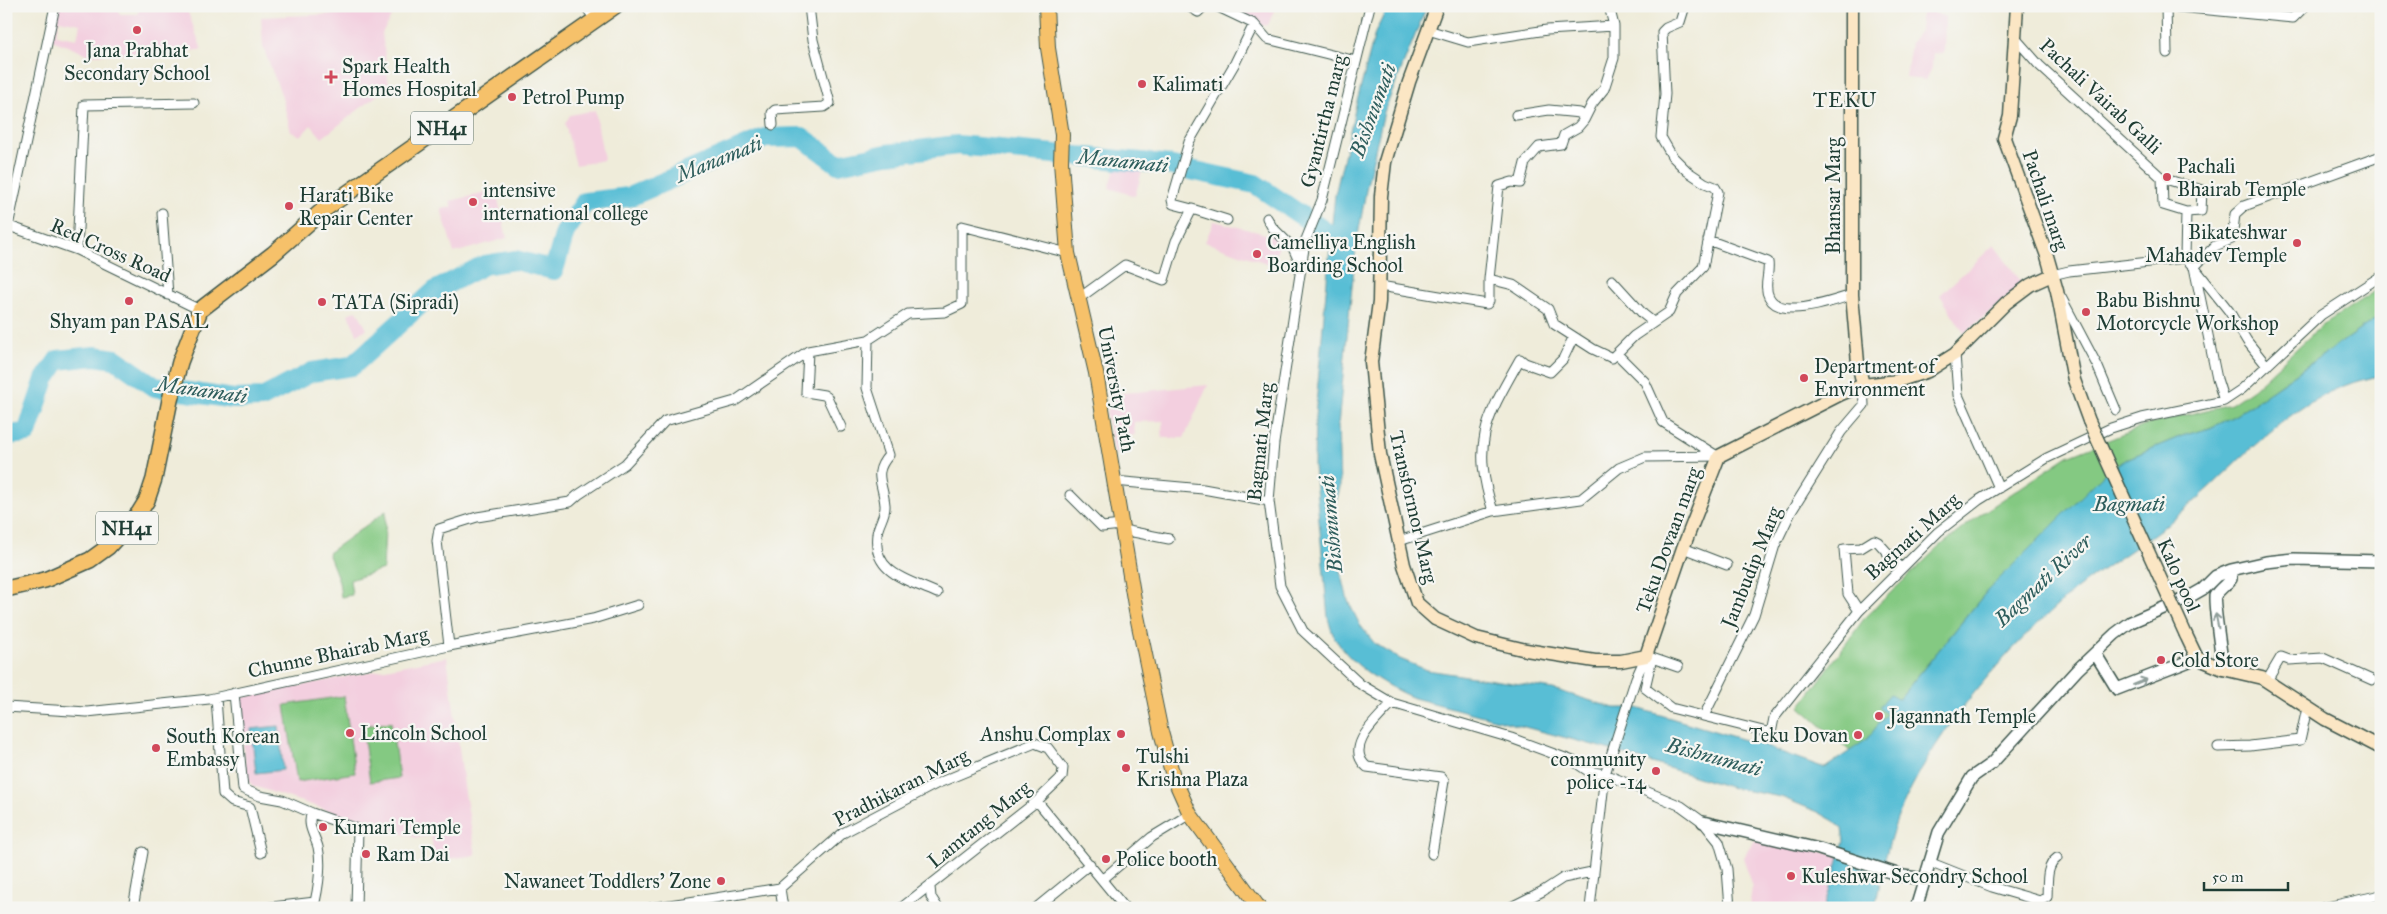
<svg xmlns="http://www.w3.org/2000/svg" width="2387" height="914" font-family="'IM FELL Great Primer',serif">
<style>
.built{fill:#f3cfdf;fill-rule:evenodd}
.green{fill:#84c982;stroke:#52835b}
.water{fill:#58bed5;stroke:#3c7e84}
.lines{fill:none;stroke-linecap:round;stroke-linejoin:round}
.river{stroke:#58bed5;stroke-width:20}
.minor-casing{stroke:#3e574d;stroke-width:11}
.tertiary-casing{stroke:#3e574d;stroke-width:14}
.secondary-casing{stroke:#3e574d;stroke-width:15}
.primary-casing{stroke:#3e574d;stroke-width:16}
.trunk-casing{stroke:#3e574d;stroke-width:18}
.minor{stroke:#fff;stroke-width:9}
.tertiary{stroke:#fff;stroke-width:11}
.secondary{stroke:#fbe6c4;stroke-width:12}
.primary{stroke:#f6c16b;stroke-width:14}
.trunk{stroke:#f6c16b;stroke-width:15}
.secondary-bridge-casing{stroke:#3e574d;stroke-width:15;stroke-linecap:butt}
.secondary-bridge{stroke:#fbe6c4;stroke-width:12}
.oneway{stroke:#8f9e9a}
.poi-dot{fill:#d1495b;stroke:#f6f6f2;stroke-width:2}
.labels{text-anchor:middle;stroke-width:4.5;stroke-linejoin:round;paint-order:stroke}
.shield{fill:#f6f6f2;stroke:#60746d;stroke-width:1}
.shield-label{font-size:19px;font-weight:bold;fill:#1f3d34}
.poi-label{font-size:20px;fill:#1f3d34;stroke:#f6f6f2;text-anchor:start}
.street-label{font-size:20px;fill:#1f3d34;stroke:#f6f6f2}
.neighbourhood-label{font-size:21px;letter-spacing:1px;fill:#1f3d34;stroke:#f6f6f2}
.water-label{font-size:21px;font-style:italic;fill:#2d5d5c;stroke:#f6f6f2}
</style>
<rect width="100%" height="100%" fill="#f6f6f2"/>
<filter id="ink" filterUnits="userSpaceOnUse"><feTurbulence type="fractalNoise" baseFrequency=".02" numOctaves="2"/><feDisplacementMap in="SourceGraphic" scale="10" xChannelSelector="R" yChannelSelector="G"/><feConvolveMatrix kernelMatrix="1 2 1 2 8 2 1 2 1" color-interpolation-filters="sRGB"/></filter>
<filter id="wash" filterUnits="userSpaceOnUse"><feTurbulence type="fractalNoise" baseFrequency=".0096" numOctaves="4" result="noise"/><feDisplacementMap in="SourceGraphic" scale="20" xChannelSelector="R" yChannelSelector="G"/><feGaussianBlur stdDeviation="1.12" result="paint"/><feColorMatrix in="noise" values="0 0 0 0 0 0 0 0 0 0 0 0 0 0 0 0 0 1.4 0 .05"/><feComposite in="paint" operator="in"/></filter>
<g filter="url(#wash)">
<rect width="100%" height="100%" fill="#efecda"/>
<path class="built" d="M 59,6 L 116,6 L 119,7 L 119,14 L 138,14 L 139,6 L 174,6 L 174,10 L 187,10 L 187,6 L 190,6 L 188,12 L 202,50 L 89,55 L 52,40 ZM 59,20 L 80,24 L 77,39 L 56,35 Z
M 1221,6 L 1276,6 L 1268,25 L 1259,26 Z
M 396,8 L 382,33 L 389,86 L 322,138 L 311,125 L 301,136 L 291,132 L 281,94 L 263,47 L 261,17 L 338,14 Z
M 1922,8 L 1933,9 L 1935,13 L 1945,17 L 1944,54 L 1933,53 L 1932,68 L 1926,80 L 1906,78 L 1911,42 L 1920,31 Z
M 595,110 L 604,160 L 576,165 L 565,124 L 570,115 Z
M 1119,158 L 1145,161 L 1135,196 L 1109,188 Z
M 485,193 L 487,198 L 497,195 L 507,238 L 454,253 L 441,209 L 452,207 L 450,201 Z
M 1214,221 L 1282,238 L 1272,265 L 1205,242 Z
M 1994,245 L 2023,284 L 1964,333 L 1940,295 Z
M 357,310 L 367,329 L 357,334 L 348,314 Z
M 1208,385 L 1184,438 L 1162,438 L 1163,421 L 1134,422 L 1135,435 L 1128,436 L 1128,444 L 1123,446 L 1124,454 L 1115,454 L 1106,413 L 1114,394 Z
M 447,657 L 465,793 L 476,855 L 435,861 L 431,836 L 416,838 L 388,829 L 356,823 L 333,812 L 253,786 L 247,779 L 238,698 Z
M 1756,839 L 1837,855 L 1843,845 L 1824,908 L 1749,908 L 1752,888 L 1743,857 Z"/>
<path class="green" d="M 2381,287 L 2381,315 L 2236,415 L 2210,428 L 2182,436 L 2129,458 L 2105,473 L 1988,590 L 1898,700 L 1890,694 L 1888,714 L 1866,740 L 1851,752 L 1800,707 L 1866,616 L 1940,546 L 1981,514 L 2068,456 L 2149,424 L 2231,404 L 2253,389 L 2321,326 Z
M 386,511 L 383,569 L 350,580 L 352,595 L 341,597 L 339,581 L 328,553 Z
M 344,696 L 355,773 L 297,782 L 285,705 Z
M 391,722 L 399,778 L 370,782 L 362,726 Z"/>
<path class="water" d="M 1388,6 L 1427,6 L 1384,112 L 1367,185 L 1356,247 L 1338,425 L 1340,487 L 1334,510 L 1341,571 L 1348,601 L 1360,625 L 1375,644 L 1400,659 L 1427,670 L 1553,689 L 1614,708 L 1637,708 L 1758,744 L 1825,768 L 1866,740 L 1887,714 L 1879,707 L 1890,694 L 1899,699 L 1988,590 L 2105,473 L 2129,458 L 2182,436 L 2210,428 L 2236,415 L 2381,315 L 2381,375 C 2368,379 2353,382 2341,387 C 2277,413 2231,472 2179,515 C 2146,542 2107,564 2074,591 C 2008,647 1939,725 1903,805 C 1888,837 1882,873 1875,908 L 1824,908 L 1844,841 L 1842,829 L 1834,821 L 1818,812 L 1781,797 L 1733,788 L 1597,746 L 1414,698 C 1387,687 1352,666 1336,640 C 1332,634 1330,625 1328,618 L 1314,466 L 1315,417 L 1332,223 L 1335,195 L 1356,105 L 1375,33 Z
M 279,726 L 283,770 L 256,773 L 251,729 Z"/>
<g class="lines">
<path class="river" d="M 6,435 L 27,433 L 45,379 L 58,360 L 95,356 L 115,359 L 155,387 L 234,399 L 262,398 L 312,372 L 352,366 L 436,290 L 484,265 L 515,260 L 554,270 L 565,232 L 585,202 L 629,197 L 765,138 L 802,137 L 838,164 L 887,154 L 957,145 L 1163,164 L 1255,184 L 1342,243"/>
</g>
</g>
<g filter="url(#ink)">
<g class="lines">
<g class="minor-casing">
<path id="minor" d="M 585,6 L 595,19
M 1188,6 L 1198,12 L 1204,6
M 1216,6 L 1254,24 L 1267,39 L 1356,61
M 1370,6 L 1322,200 L 1305,242 L 1274,443 L 1269,501 L 1280,586 L 1303,631 L 1360,684 L 1392,703 L 1511,738 L 1573,761 L 1588,771 L 1605,774 L 1681,806 L 1703,822 L 1719,842 L 1727,869 L 1730,908
M 1609,6 L 1614,26
M 2166,6 L 2167,53
M 2168,6 L 2293,18 L 2305,6
M 1428,30 L 1468,42 L 1547,30 L 1614,26 L 1614,58 L 1604,89 L 1592,104 L 1584,120 L 1580,113 L 1549,110 L 1516,115
M 2016,39 L 2039,65 L 2162,178 L 2163,205 L 2186,212 L 2185,258
M 1584,120 L 1578,127 L 1564,135 L 1561,144 L 1539,147 L 1525,163 L 1520,183 L 1512,182 L 1499,186 L 1489,279 L 1513,285 L 1548,309 L 1554,324 L 1593,349 L 1612,358 L 1634,336 L 1669,312 L 1677,294 L 1703,267 L 1718,192 L 1715,187 L 1705,183 L 1687,171 L 1672,156 L 1661,137 L 1665,94 L 1662,32 L 1666,28 L 1680,22 L 1685,6
M 773,125 L 772,113 L 775,110 L 824,107 L 830,103 L 813,40 L 809,6
M 2162,178 L 2202,190 L 2201,211 L 2186,212
M 1192,209 L 1227,220
M 162,213 L 168,295
M 1267,218 L 1272,227 L 1293,248 L 1301,266
M 6,225 L 77,250 L 200,310
M 8,226 L 55,6
M 1708,240 L 1768,262 C 1770,274 1763,286 1769,297 C 1780,320 1833,301 1852,295
M 77,250 L 84,105 L 194,103
M 2052,275 L 2069,271 L 2185,258 L 2194,267 L 2215,246 L 2232,239 L 2235,214 L 2244,206 L 2381,156
M 1612,280 L 1643,314 L 1653,322
M 1380,286 L 1487,304 L 1489,301 L 1489,279
M 2061,297 L 2097,365 L 2116,410
M 1078,299 L 1125,265 L 1164,280 L 1176,241 L 1192,209 L 1173,204 L 1172,200 L 1189,142 L 1235,63 L 1254,24
M 868,340 L 867,388 L 889,455 C 872,474 883,482 885,505 C 886,515 878,524 877,534 C 872,574 909,580 937,593
M 808,351 L 806,392 L 824,395 L 827,397 L 841,427
M 1617,354 L 1645,382 L 1663,422 L 1717,456
M 1955,354 L 1958,395 L 1999,488
M 2224,401 L 2217,379 L 2194,267 L 2229,311 L 2247,341 L 2267,366
M 1114,481 L 1203,489 L 1269,501
M 1070,495 L 1102,527 L 1122,525
M 1493,511 C 1471,442 1486,419 1520,359 L 1525,363 L 1550,372 L 1563,359 L 1573,338
M 1123,530 L 1169,539
M 1399,541 L 1493,511 L 1581,499 L 1619,468 L 1645,457 L 1719,456
M 1683,548 L 1727,565
M 1859,611 L 1848,594 L 1844,549 L 1861,548 L 1874,540 L 1878,542 L 1900,567
M 449,646 L 437,541 L 439,529 L 477,517 L 570,502 L 578,495 L 625,464 L 665,421 L 735,401 L 808,351 L 868,340 L 908,314 L 945,312 L 962,304 L 962,226 L 1068,253
M 1652,658 L 1678,667
M 2273,683 L 2268,679 L 2281,657 L 2289,660 L 2323,658 L 2372,680
M 234,693 L 243,789 L 260,796 L 282,800 L 312,813 L 358,829 L 356,908
M 216,698 L 223,794 L 232,802 L 250,807 L 261,853
M 1392,703 C 1378,719 1343,747 1367,767 L 1441,777 L 1444,781 L 1432,854
M 6,707 L 87,712 L 209,699 L 449,646 L 593,619 L 638,605
M 1704,716 L 1754,615 L 1775,545 L 1791,512 L 1841,432 L 1864,405 L 1863,385
M 2218,747 L 2250,746 L 2300,740 L 2307,708
M 1037,801 L 1125,908
M 1929,862 L 1992,887 L 2040,901 L 2047,897 C 2048,883 2045,867 2057,858
M 1103,879 L 1152,837 L 1190,814
M 930,887 L 931,897 L 938,908
M 780,888 L 783,908
M 133,908 L 143,852
M 264,908 L 315,902 C 319,884 322,865 318,847 C 315,836 306,824 312,813
M 650,908 L 780,888 L 843,833 L 936,784 L 1035,743 L 1048,748 L 1063,768 L 1062,777 L 1037,801 L 901,908
M 1036,908 L 1090,864
M 1509,908 L 1543,891 L 1563,878 L 1592,872
M 1590,908 L 1605,774 L 1636,678 L 1646,656 L 1652,658 L 1645,688 L 1671,708 L 1771,733 L 1774,718 L 1859,611 L 1938,532 L 1979,500 L 2047,458 L 2111,428 L 2142,418 L 2224,401 L 2242,389 L 2321,315 L 2381,276
M 2322,908 L 2381,895"/>
</g>
<g class="tertiary-casing">
<path id="tertiary" d="M 2095,653 L 2117,689 L 2197,658
M 2223,669 C 2222,658 2213,601 2215,596 C 2218,590 2227,584 2231,579 L 2231,570
M 1703,822 L 1819,849 L 1903,876 L 1924,879
M 1916,908 L 1939,832 L 1972,777 L 1992,763 L 2077,670 L 2115,634 L 2131,622 L 2189,597 L 2203,589 L 2216,576 L 2231,570 L 2266,562 L 2294,559 L 2381,561"/>
</g>
<g class="secondary-casing">
<path id="secondary" d="M 1437,6 L 1409,82 L 1385,162 L 1381,196 L 1379,302 L 1371,362 L 1380,454 L 1404,565 L 1417,603 L 1435,619 L 1476,638 L 1526,650 L 1595,661 L 1621,661 L 1646,656 L 1683,548 L 1719,456 L 1841,394 L 1863,385 L 1897,381 L 1928,371 L 1955,354 L 2006,303 L 2030,285 L 2052,275
M 1852,6 L 1852,295 L 1858,363 L 1863,385
M 2017,6 L 2010,116 L 2004,138 L 2047,256 L 2057,291 L 2074,380 L 2089,421
M 2186,635 L 2197,658 L 2223,669 L 2262,678 L 2325,719 L 2381,748"/>
</g>
<g class="primary-casing">
<path id="primary" d="M 1046,6 L 1048,48 L 1062,135 L 1061,162 L 1068,253 L 1096,373 L 1136,611 L 1161,732 L 1173,776 L 1190,814 L 1259,908"/>
</g>
<g class="trunk-casing">
<path id="trunk" d="M 6,589 L 45,580 L 90,560 L 108,547 L 139,513 L 147,500 L 154,479 L 170,400 L 180,362 L 200,310 L 273,254 L 322,211 L 615,6"/>
</g>
<use href="#minor" class="minor"/>
<use href="#tertiary" class="tertiary"/>
<use href="#secondary" class="secondary"/>
<use href="#primary" class="primary"/>
<use href="#trunk" class="trunk"/>
<g class="secondary-bridge-casing">
<path id="secondary-bridge" d="M 2089,421 L 2186,635"/>
</g>
<use href="#secondary-bridge" class="secondary-bridge"/>
</g>
<defs><path id="oneway-shaft" d="M-6 0H5M1.5-3L5.5 0L1.5 3" fill="none" stroke-width="1.6" stroke-linecap="round" stroke-linejoin="round" transform="scale(1.25)"/></defs>
<g class="oneway">
<use href="#oneway-shaft" transform="translate(2217 621) rotate(-101)"/>
<use href="#oneway-shaft" transform="translate(2140 682) rotate(-22)"/>
</g>
</g>
<g class="poi-dot">
<circle cx="137" cy="30" r="5"/>
<path d="M328.5 69.5h5v5h5v5h-5v5h-5v-5h-5v-5h5z"/>
<circle cx="1142" cy="84" r="5"/>
<circle cx="512" cy="97" r="5"/>
<circle cx="2167" cy="177" r="5"/>
<circle cx="473" cy="202" r="5"/>
<circle cx="289" cy="206" r="5"/>
<circle cx="2297" cy="243" r="5"/>
<circle cx="1257" cy="254" r="5"/>
<circle cx="129" cy="301" r="5"/>
<circle cx="322" cy="302" r="5"/>
<circle cx="2086" cy="312" r="5"/>
<circle cx="1804" cy="378" r="5"/>
<circle cx="2161" cy="660" r="5"/>
<circle cx="1879" cy="716" r="5"/>
<circle cx="350" cy="733" r="5"/>
<circle cx="1121" cy="734" r="5"/>
<circle cx="1858" cy="735" r="5"/>
<circle cx="156" cy="748" r="5"/>
<circle cx="1126" cy="768" r="5"/>
<circle cx="1656" cy="771" r="5"/>
<circle cx="323" cy="827" r="5"/>
<circle cx="366" cy="854" r="5"/>
<circle cx="1106" cy="859" r="5"/>
<circle cx="1791" cy="876" r="5"/>
<circle cx="721" cy="881" r="5"/>
</g>
<g class="labels">
<g class="shield">
<rect x="411" y="111.5" width="62" height="33" rx="4"/>
<rect x="96" y="511.5" width="62" height="33" rx="4"/>
</g>
<g class="shield-label">
<text x="442" y="135">NH41</text>
<text x="127" y="535">NH41</text>
</g>
<g class="poi-label">
<text x="137" y="57" text-anchor="middle">Jana Prabhat<tspan x="137" dy="23">Secondary School</tspan></text>
<text x="342" y="73">Spark Health<tspan x="342" dy="23">Homes Hospital</tspan></text>
<text x="1152" y="91">Kalimati</text>
<text x="522" y="104">Petrol Pump</text>
<text x="2177" y="173">Pachali<tspan x="2177" dy="23">Bhairab Temple</tspan></text>
<text x="483" y="197">intensive<tspan x="483" dy="23">international college</tspan></text>
<text x="299" y="202">Harati Bike<tspan x="299" dy="23">Repair Center</tspan></text>
<text x="2287" y="239" text-anchor="end">Bikateshwar<tspan x="2287" dy="23">Mahadev Temple</tspan></text>
<text x="1267" y="249">Camelliya English<tspan x="1267" dy="23">Boarding School</tspan></text>
<text x="2096" y="307">Babu Bishnu<tspan x="2096" dy="23">Motorcycle Workshop</tspan></text>
<text x="332" y="309">TATA (Sipradi)</text>
<text x="129" y="328" text-anchor="middle">Shyam pan PASAL</text>
<text x="1814" y="373">Department of<tspan x="1814" dy="23">Environment</tspan></text>
<text x="2171" y="667">Cold Store</text>
<text x="1889" y="723">Jagannath Temple</text>
<text x="360" y="740">Lincoln School</text>
<text x="1111" y="741" text-anchor="end">Anshu Complax</text>
<text x="1848" y="742" text-anchor="end">Teku Dovan</text>
<text x="166" y="743">South Korean<tspan x="166" dy="23">Embassy</tspan></text>
<text x="1136" y="763">Tulshi<tspan x="1136" dy="23">Krishna Plaza</tspan></text>
<text x="1646" y="766" text-anchor="end">community<tspan x="1646" dy="23">police -14</tspan></text>
<text x="333" y="834">Kumari Temple</text>
<text x="376" y="861">Ram Dai</text>
<text x="1116" y="866">Police booth</text>
<text x="1801" y="883">Kuleshwar Secondry School</text>
<text x="711" y="888" text-anchor="end">Nawaneet Toddlers' Zone</text>
</g>
<g class="street-label">
<text transform="translate(2101 96) rotate(43)" y="7">Pachali Vairab Galli</text>
<text transform="translate(1323 121) rotate(-76)" y="7">Gyantirtha marg</text>
<text transform="translate(1833 196) rotate(-90)" y="7">Bhansar Marg</text>
<text transform="translate(2046 200) rotate(71)" y="7">Pachali marg</text>
<text transform="translate(111 250) rotate(24)" y="7">Red Cross Road</text>
<text transform="translate(1117 389) rotate(79)" y="7">University Path</text>
<text transform="translate(1260 442) rotate(-84)" y="7">Bagmati Marg</text>
<text transform="translate(1414 507) rotate(77)" y="7">Transformor Marg</text>
<text transform="translate(1912 536) rotate(-42)" y="7">Bagmati Marg</text>
<text transform="translate(1668 540) rotate(-70)" y="7">Teku Dovaan marg</text>
<text transform="translate(1751 567) rotate(-68)" y="7">Jambudip Marg</text>
<text transform="translate(2179 575) rotate(66)" y="7">Kalo pool</text>
<text transform="translate(338 652) rotate(-12)" y="7">Chunne Bhairab Marg</text>
<text transform="translate(901 787) rotate(-27)" y="7">Pradhikaran Marg</text>
<text transform="translate(979 824) rotate(-39)" y="7">Lamtang Marg</text>
</g>
<g class="neighbourhood-label">
<text x="1845" y="107">TEKU</text>
</g>
<g class="water-label">
<text transform="translate(1373 110) rotate(-70)" y="7">Bishnumati</text>
<text transform="translate(719 159) rotate(-22)" y="7">Manamati</text>
<text transform="translate(1123 161) rotate(6)" y="7">Manamati</text>
<text transform="translate(202 390) rotate(8)" y="7">Manamati</text>
<text x="2129" y="511">Bagmati</text>
<text transform="translate(1331 524) rotate(-95)" y="7">Bishnumati</text>
<text transform="translate(2043 580) rotate(-43)" y="7">Bagmati River</text>
<text transform="translate(1714 757) rotate(15)" y="7">Bishnumati</text>
</g>
</g>
<rect width="2387" height="914" fill="none" stroke="#f6f6f2" stroke-width="25"/>
<path d="M2204 882v8h84v-8" fill="none" stroke="#1f3d34" stroke-width="2.5"/>
<text x="2212" y="882" font-size="15" fill="#1f3d34" stroke="#f6f6f2" stroke-width="4" paint-order="stroke">50 m</text>
</svg>
